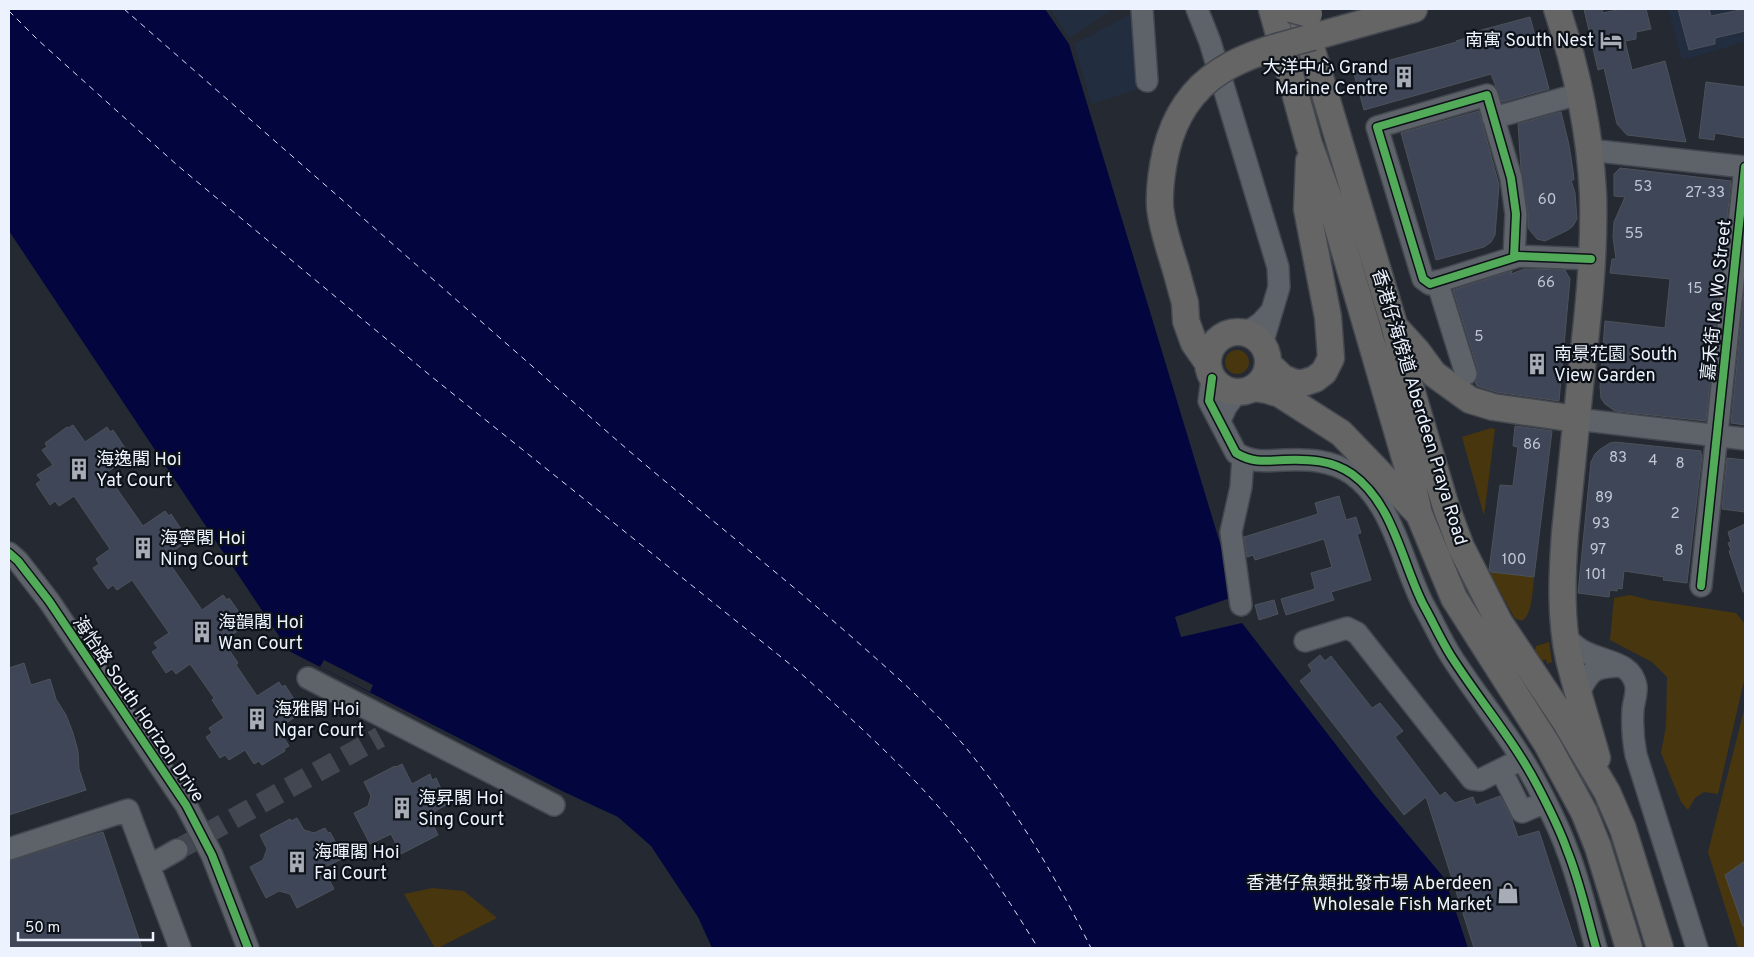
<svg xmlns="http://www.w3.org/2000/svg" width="1754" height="957" font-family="Overpass,'Noto Sans TC',sans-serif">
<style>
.built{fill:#222d40}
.green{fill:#48360f}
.water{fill:#03063e}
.pier{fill:#252932}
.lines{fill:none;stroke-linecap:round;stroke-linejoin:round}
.ferry{stroke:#d3dff2;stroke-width:1;stroke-dasharray:6 5;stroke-linecap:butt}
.building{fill:#3e4657;stroke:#4d525a}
.minor-tunnel{stroke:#434751;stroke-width:21;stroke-dasharray:21 11;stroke-linecap:butt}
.minor-casing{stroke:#43474f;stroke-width:24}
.major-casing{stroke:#43474f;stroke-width:29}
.minor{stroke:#5e6269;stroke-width:21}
.major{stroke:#666565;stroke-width:26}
.major-bridge-casing{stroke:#43474f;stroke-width:29;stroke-linecap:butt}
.major-bridge{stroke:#666565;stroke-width:26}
.cycleway-casing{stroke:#0d1118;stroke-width:11}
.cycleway{stroke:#51ab58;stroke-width:8}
.labels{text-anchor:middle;stroke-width:4.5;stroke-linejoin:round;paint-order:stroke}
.number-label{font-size:15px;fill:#c1c8d4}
.poi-label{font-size:18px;fill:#edf3fe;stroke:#0d1118;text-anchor:start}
.street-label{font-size:18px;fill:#edf3fe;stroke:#0d1118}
</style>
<rect width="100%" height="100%" fill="#252932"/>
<path class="built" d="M 1050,9 L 1113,9 L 1069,38 Z
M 1668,9 L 1745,9 L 1745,42 L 1682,60 Z
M 1133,13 L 1139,89 L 1091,104 L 1074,44 Z"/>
<path class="green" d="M1225 362a12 12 0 1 1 24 0a12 12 0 1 1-24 0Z
M 1491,428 L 1495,429 L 1484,516 L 1462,437 Z
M 1489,572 L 1534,577 C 1533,586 1532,633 1514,617 Z
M 1630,595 L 1649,600 L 1736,613 L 1745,624 L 1745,676 L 1718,794 L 1704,792 L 1695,798 L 1688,810 L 1681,802 L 1661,753 L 1666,726 L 1667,677 L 1652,662 L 1610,640 L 1614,598 Z
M 1549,642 L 1552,662 L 1547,664 L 1546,659 L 1543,660 L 1544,665 L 1540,667 L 1534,656 L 1536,646 Z
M 1745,706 L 1745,948 L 1738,948 L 1708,852 Z
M 432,888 L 464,891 L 497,918 L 438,948 L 435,948 L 404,894 Z"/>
<path class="water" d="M 9,9 L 1045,9 L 1069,44 L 1236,596 L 1175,617 L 1181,637 L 1242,623 L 1374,794 L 1445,879 L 1468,948 L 712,948 L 698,917 L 651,846 L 618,817 L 562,791 L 289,651 L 9,231 Z"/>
<path class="pier" d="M 324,660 L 373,685 L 370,692 L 320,667 Z"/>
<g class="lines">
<path class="ferry" d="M 124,9 L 628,450 C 703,514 780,574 854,639 C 896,676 940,714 975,759 C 1021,817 1058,882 1091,948
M 9,11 L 38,40 L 177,165 L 432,377 L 796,669 C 849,717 903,764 949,819 C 982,858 1011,904 1038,948"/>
</g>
<path class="building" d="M 1584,9 L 1602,9 L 1603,13 L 1621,9 L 1646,9 L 1651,29 L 1636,32 L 1636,39 L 1625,41 L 1632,70 L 1665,61 L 1686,142 L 1627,135 L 1617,124 L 1604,68 L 1598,70 Z
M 1678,9 L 1709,9 L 1711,16 L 1745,9 L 1745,31 L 1715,38 L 1715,44 L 1689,50 Z
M 1530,17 L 1549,89 L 1502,102 L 1491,74 L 1364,110 L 1353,70 L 1457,42 L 1456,41 L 1480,34 L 1478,31 Z
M 1706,82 L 1745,87 L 1745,138 L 1715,133 L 1714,140 L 1699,138 Z
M 1479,111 L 1499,185 L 1495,235 L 1491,242 L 1484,247 L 1436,260 L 1401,133 Z
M 1561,112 L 1569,145 L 1573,171 L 1574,180 L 1571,180 L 1575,193 L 1577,219 L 1573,226 L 1568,230 L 1545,241 L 1537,239 L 1528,228 L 1528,212 L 1521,169 L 1518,124 Z
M 1620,168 L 1731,181 L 1706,421 L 1615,411 L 1605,404 L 1601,398 L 1600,387 L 1605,321 L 1665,328 L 1670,279 L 1610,273 L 1612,259 L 1616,259 L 1613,237 L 1614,222 L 1625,197 L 1614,196 L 1614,174 Z
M 1524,269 L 1565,270 L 1570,279 L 1559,401 L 1496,392 L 1477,386 L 1475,382 L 1478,376 L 1478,370 L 1453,290 L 1512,271 L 1511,274 Z
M 1745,284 L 1745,425 L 1731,423 Z
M 73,425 L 85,442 L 107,427 L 110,432 L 113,430 L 127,451 L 125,453 L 128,458 L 106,473 L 143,526 L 165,511 L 169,516 L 171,514 L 185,535 L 183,537 L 186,542 L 165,557 L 202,610 L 223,595 L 227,600 L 229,598 L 244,619 L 241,621 L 245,626 L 223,641 L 238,663 L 236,665 L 257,696 L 279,682 L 282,687 L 285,685 L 299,707 L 296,708 L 300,714 L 278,728 L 289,746 L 284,749 L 285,751 L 262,765 L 259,761 L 254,764 L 245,750 L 229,760 L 225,755 L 220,758 L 206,737 L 212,733 L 209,728 L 224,718 L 212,700 L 214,698 L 190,664 L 176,674 L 172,669 L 166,673 L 152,652 L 158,648 L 154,643 L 169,633 L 132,580 L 117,590 L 113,585 L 108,589 L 93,568 L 99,564 L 96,559 L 110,549 L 74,496 L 59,506 L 55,501 L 50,505 L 36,484 L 41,480 L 37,475 L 53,465 L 42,450 L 47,447 L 45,443 L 67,427 L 68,428 Z
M 1515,426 L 1552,431 L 1534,577 L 1491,572 L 1489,570 L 1500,485 L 1513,486 L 1518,447 L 1513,446 Z
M 1615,442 L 1701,451 L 1701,454 L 1702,455 L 1687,583 L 1663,580 L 1664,577 L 1624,571 L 1622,589 L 1617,588 L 1617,591 L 1610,590 L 1609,597 L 1578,593 L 1591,462 L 1595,454 L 1599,450 L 1610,443 Z
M 1727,458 L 1745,460 L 1745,512 L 1722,509 Z
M 1339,496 L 1346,520 L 1356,517 L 1361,533 L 1357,534 L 1371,580 L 1331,592 L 1334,600 L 1286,615 L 1281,599 L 1315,589 L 1311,573 L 1332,567 L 1324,539 L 1255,560 L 1253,555 L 1247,557 L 1244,537 L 1318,514 L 1315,503 Z
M 1745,524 L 1745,592 L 1743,592 L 1729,551 L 1731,550 L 1728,543 L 1731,542 L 1728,532 Z
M 1274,600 L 1278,614 L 1259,620 L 1255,605 Z
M 1320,655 L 1325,661 L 1331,656 L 1372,708 L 1380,703 L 1403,731 L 1395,737 L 1440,796 L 1445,792 L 1455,803 L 1473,797 L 1476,805 L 1500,796 L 1512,819 L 1518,837 L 1539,831 L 1577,948 L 1474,948 L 1426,797 L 1404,815 L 1300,681 L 1312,671 L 1308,665 Z
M 24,663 L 31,685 L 50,679 L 56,699 L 66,715 L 73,733 L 78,751 L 79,769 L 86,790 L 9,815 L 9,668 Z
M 402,764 L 412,784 L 430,774 L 432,780 L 436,778 L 448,804 L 435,811 L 432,822 L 438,835 L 401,854 L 391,834 L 370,844 L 354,813 L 368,806 L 371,796 L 364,782 L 395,766 L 396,767 Z
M 297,818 L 304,830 L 314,833 L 325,828 L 328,833 L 330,832 L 344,858 L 323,868 L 334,889 L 297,908 L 290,894 L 279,891 L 266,898 L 250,867 L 263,860 L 267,849 L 260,835 L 290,819 L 291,821 Z
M 103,832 L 142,948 L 9,948 L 9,861 Z
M 1745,861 L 1745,926 L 1743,926 L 1725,875 Z"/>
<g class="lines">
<path class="minor-tunnel" d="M 177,850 L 380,737"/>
<g class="minor-casing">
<path id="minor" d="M 1142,9 L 1147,81
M 1197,9 L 1210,42 L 1278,267 L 1279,287 L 1262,344
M 1493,118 L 1579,94
M 1589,150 L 1745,167
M 1514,257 L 1516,214 L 1511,178 L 1487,95 L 1377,127 L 1423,279 L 1430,284 L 1519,256 L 1591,259
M 1437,281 L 1466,374
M 1246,333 L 1261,323 L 1270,313
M 1212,378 L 1209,401 L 1236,453 C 1252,463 1266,461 1284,460 C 1308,459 1332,460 1352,474 C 1394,504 1402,564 1424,606 C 1433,622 1441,640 1451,656 C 1479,700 1513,739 1537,785 C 1547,804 1560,830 1567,850 C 1580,882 1587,916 1596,948
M 1576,419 L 1745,439
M 1220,420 L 1226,407 L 1237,392
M 9,553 L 18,561 L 49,601 L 186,805 L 212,855 L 248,948
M 1701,586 L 1745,167
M 1241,605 L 1231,532 L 1241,487 L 1243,457
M 1566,637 C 1572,644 1578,649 1587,653 C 1605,662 1632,662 1636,686 C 1637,693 1634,701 1633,709 C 1632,724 1633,740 1636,755 L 1697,948
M 1305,641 L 1347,628 L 1357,633 L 1472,779 L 1480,780 L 1522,759
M 308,678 L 554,805
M 1579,693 C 1590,669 1595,667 1620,666
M 1501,770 L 1522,812 L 1545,802
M 9,849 L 128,810 L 180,948
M 149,866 L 177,850"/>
</g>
<g class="major-casing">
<path id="major" d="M 1272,9 L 1309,144 L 1331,204 L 1368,331 L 1412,482 L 1419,514 L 1454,598 L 1547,744 L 1584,812 L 1598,847 L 1629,948
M 1557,9 C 1576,67 1590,132 1593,194 C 1595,258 1587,323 1580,386 C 1575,435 1570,484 1565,533 C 1562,575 1560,618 1569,659 C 1577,692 1588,725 1597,758
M 1302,17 L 1395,328 L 1405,369 L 1446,507 L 1461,547 L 1499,622 L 1565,721 L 1607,792 L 1623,829 L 1660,948
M 1313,37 L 1414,9
M 1176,270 L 1185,303 L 1186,321 L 1194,343 L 1208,363
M 1396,328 L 1417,351 L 1434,374 L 1470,400 L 1493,407 L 1576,419
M1208 362a30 30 0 1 1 60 0a30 30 0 1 1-60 0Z
M 1268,364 L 1283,378 L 1295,383 L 1303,383 L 1315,379 L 1324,372 L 1331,358 L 1328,317 L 1307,209 L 1309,161
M 1253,388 L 1267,390 L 1280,394 L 1341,433 L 1419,514"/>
</g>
<use href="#minor" class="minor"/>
<use href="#major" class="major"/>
<g class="major-bridge-casing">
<path id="major-bridge" d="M 1291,9 L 1309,14
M 1176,270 C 1170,250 1162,228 1160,207 C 1159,188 1162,169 1166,151 C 1185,72 1243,55 1313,37"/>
</g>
<use href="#major-bridge" class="major-bridge"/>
<g class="cycleway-casing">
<path id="cycleway" d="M 1514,257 L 1516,214 L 1511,178 L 1487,95 L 1377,127 L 1423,279 L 1430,284 L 1519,256 L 1591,259
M 1212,378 L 1209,401 L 1236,453 C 1252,463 1266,461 1284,460 C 1308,459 1332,460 1352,474 C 1394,504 1402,564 1424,606 C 1433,622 1441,640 1451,656 C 1479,700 1513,739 1537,785 C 1547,804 1560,830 1567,850 C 1580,882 1587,916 1596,948
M 9,553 L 18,561 L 49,601 L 186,805 L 212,855 L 248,948
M 1701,586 L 1745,167"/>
</g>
<use href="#cycleway" class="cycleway"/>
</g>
<defs>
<g id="hotel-bare" transform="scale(1.725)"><path d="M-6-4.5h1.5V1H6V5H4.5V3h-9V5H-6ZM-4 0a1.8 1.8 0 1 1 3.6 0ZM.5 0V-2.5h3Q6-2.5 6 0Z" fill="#a7acb7" stroke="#0d1118" stroke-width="2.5" paint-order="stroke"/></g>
<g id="building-bare" transform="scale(1.725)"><path d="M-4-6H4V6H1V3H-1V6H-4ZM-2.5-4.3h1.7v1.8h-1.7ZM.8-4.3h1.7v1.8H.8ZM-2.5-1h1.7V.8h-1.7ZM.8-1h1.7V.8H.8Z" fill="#a7acb7" stroke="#0d1118" stroke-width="2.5" paint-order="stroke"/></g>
<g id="shop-bare" transform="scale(1.725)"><path d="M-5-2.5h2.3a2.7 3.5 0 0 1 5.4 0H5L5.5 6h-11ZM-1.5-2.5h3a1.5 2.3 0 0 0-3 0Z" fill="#a7acb7" stroke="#0d1118" stroke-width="2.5" paint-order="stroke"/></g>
</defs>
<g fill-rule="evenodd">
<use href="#hotel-bare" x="1611" y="40"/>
<use href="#building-bare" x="1404" y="77"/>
<use href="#building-bare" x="1537" y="364"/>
<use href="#building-bare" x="79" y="469"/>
<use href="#building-bare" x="143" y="548"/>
<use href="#building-bare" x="202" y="632"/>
<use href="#building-bare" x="257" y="719"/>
<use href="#building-bare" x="402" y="808"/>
<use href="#building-bare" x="297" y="862"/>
<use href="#shop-bare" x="1508" y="893"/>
</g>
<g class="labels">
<g class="number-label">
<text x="1643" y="191">53</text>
<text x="1705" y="197">27-33</text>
<text x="1547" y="204">60</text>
<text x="1634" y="238">55</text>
<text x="1546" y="287">66</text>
<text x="1695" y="293">15</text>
<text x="1479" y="341">5</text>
<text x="1532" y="449">86</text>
<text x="1618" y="462">83</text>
<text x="1653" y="465">4</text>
<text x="1680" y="468">8</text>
<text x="1604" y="502">89</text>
<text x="1675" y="518">2</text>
<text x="1601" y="528">93</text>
<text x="1598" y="554">97</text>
<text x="1679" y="555">8</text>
<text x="1514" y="564">100</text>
<text x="1596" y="579">101</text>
</g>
<g class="poi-label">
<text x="1594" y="46" text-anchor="end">南寓 South Nest</text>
<text x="1388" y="73" text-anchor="end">大洋中心 Grand<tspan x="1388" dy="21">Marine Centre</tspan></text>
<text x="1554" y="360">南景花園 South<tspan x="1554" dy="21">View Garden</tspan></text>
<text x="96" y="465">海逸閣 Hoi<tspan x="96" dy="21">Yat Court</tspan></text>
<text x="160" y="544">海寧閣 Hoi<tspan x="160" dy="21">Ning Court</tspan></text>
<text x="218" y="628">海韻閣 Hoi<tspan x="218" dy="21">Wan Court</tspan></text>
<text x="274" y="715">海雅閣 Hoi<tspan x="274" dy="21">Ngar Court</tspan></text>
<text x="418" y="804">海昇閣 Hoi<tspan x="418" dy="21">Sing Court</tspan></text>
<text x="314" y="858">海暉閣 Hoi<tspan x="314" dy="21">Fai Court</tspan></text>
<text x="1492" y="889" text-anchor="end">香港仔魚類批發市場 Aberdeen<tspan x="1492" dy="21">Wholesale Fish Market</tspan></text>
</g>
<g class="street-label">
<text transform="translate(1716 300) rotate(-84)" y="6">嘉禾街 Ka Wo Street</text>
<text transform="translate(1420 407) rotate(73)" y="6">香港仔海傍道 Aberdeen Praya Road</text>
<text transform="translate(139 709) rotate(56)" y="6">海怡路 South Horizon Drive</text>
</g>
</g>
<rect width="1754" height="957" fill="none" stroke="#edf3fe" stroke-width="20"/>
<path d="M18 932v8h135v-8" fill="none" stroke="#edf3fe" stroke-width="2.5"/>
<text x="25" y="932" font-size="15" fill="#edf3fe" stroke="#0d1118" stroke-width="4" paint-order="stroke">50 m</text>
</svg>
